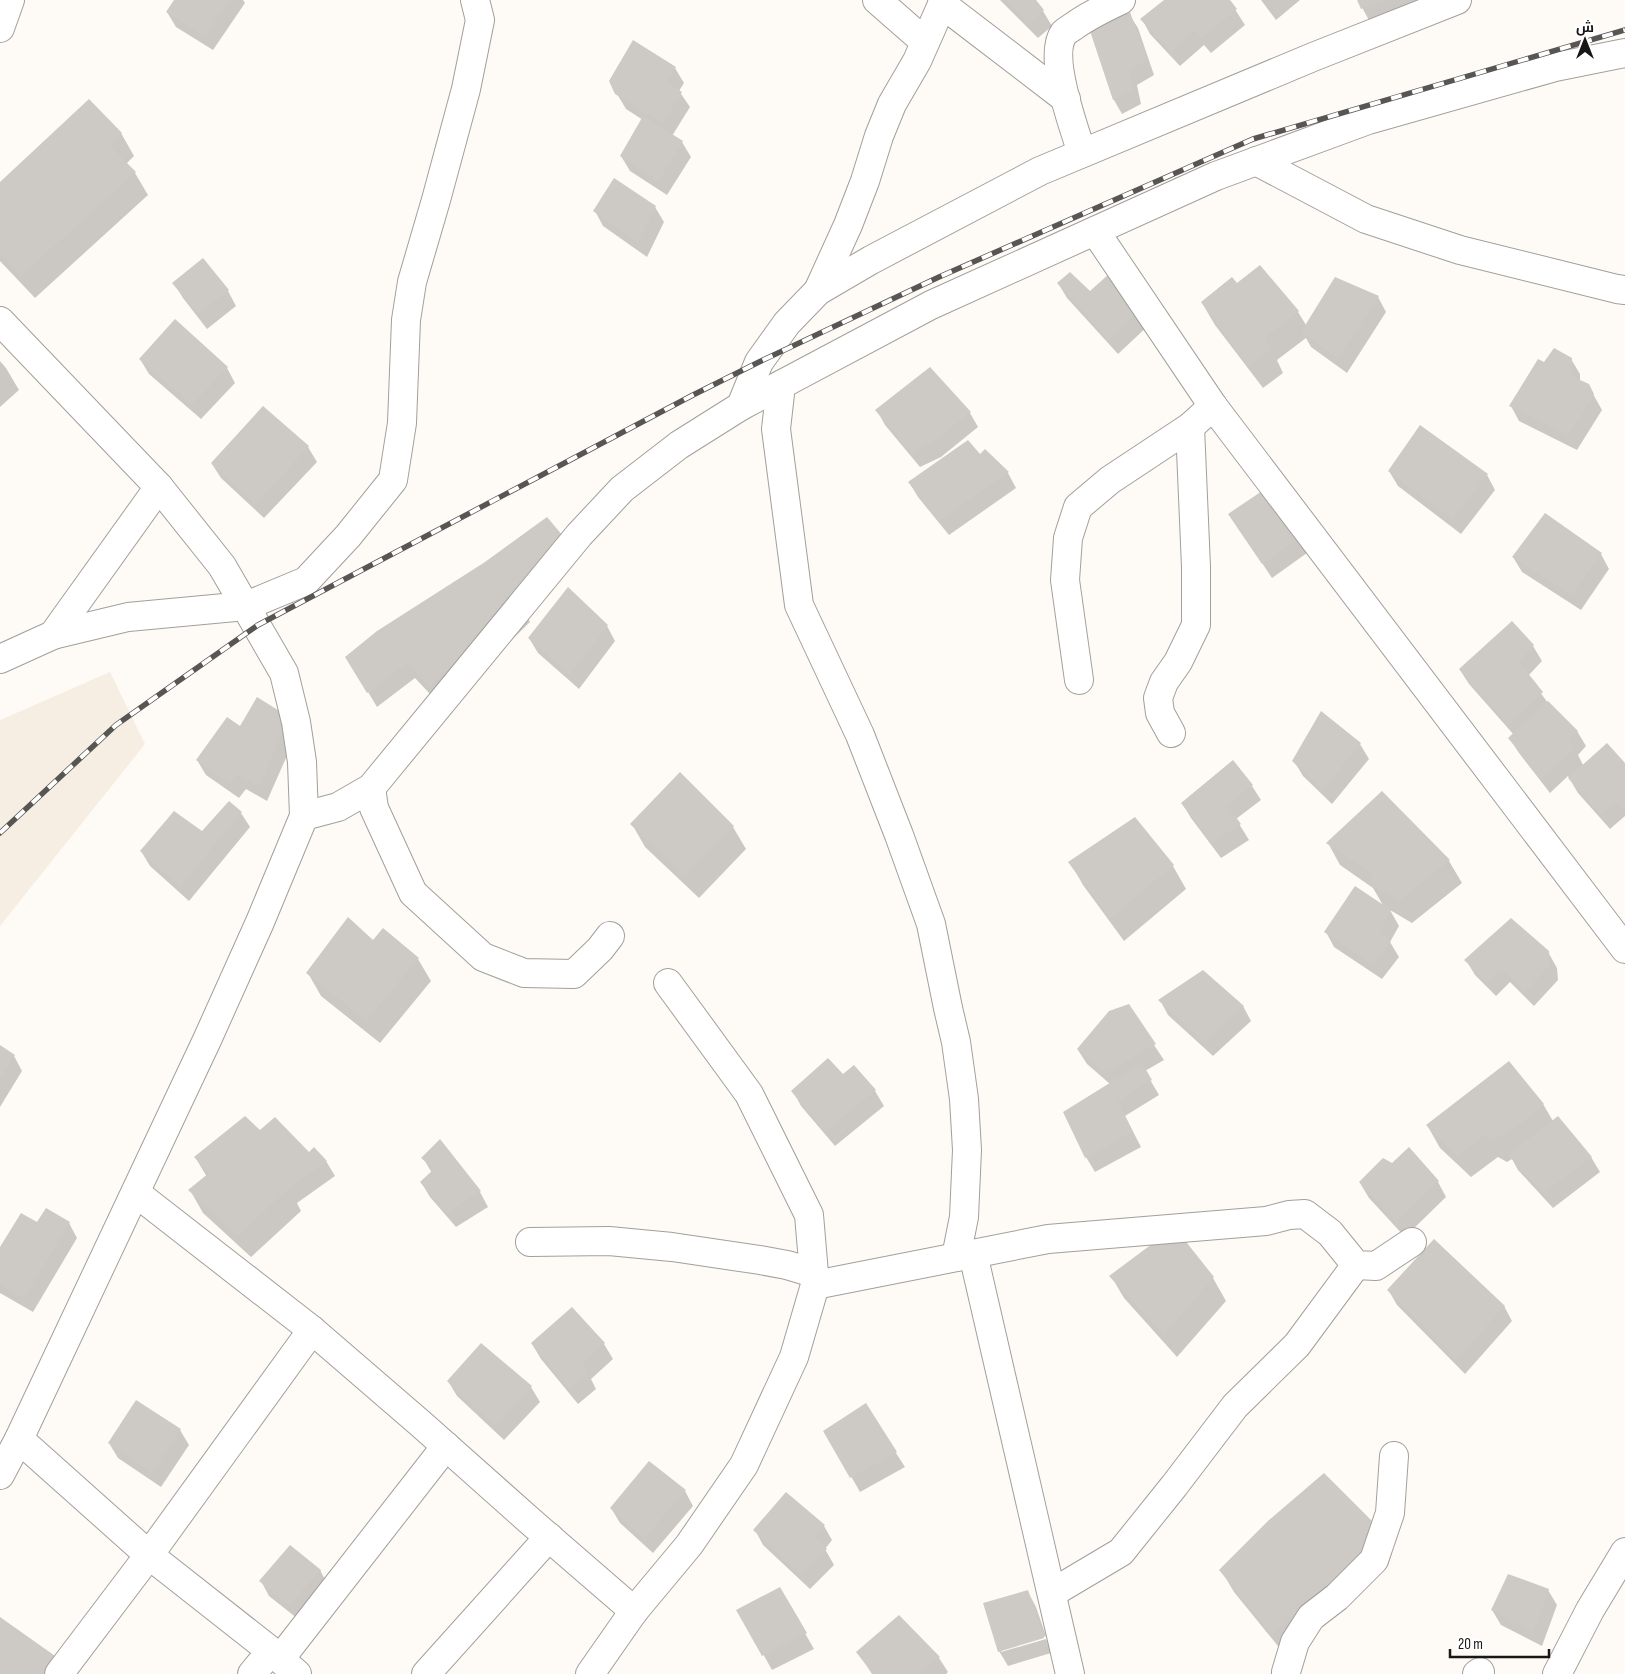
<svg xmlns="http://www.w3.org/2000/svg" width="1625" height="1674" font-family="'Sofia Sans Condensed',Cairo,sans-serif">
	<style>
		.built { fill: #f7eee3 }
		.shadow { fill: #0003 }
		.building { fill: #cdcac5 }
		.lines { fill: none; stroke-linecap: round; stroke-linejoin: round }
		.minor-casing { stroke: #a39f9b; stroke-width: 30 }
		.tertiary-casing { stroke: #a39f9b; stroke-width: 30 }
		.secondary-casing { stroke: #a39f9b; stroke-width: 30 }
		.minor { stroke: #fff; stroke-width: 28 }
		.tertiary { stroke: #fff; stroke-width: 28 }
		.secondary { stroke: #fff; stroke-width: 28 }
		.rail-casing { stroke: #585654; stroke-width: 5.5 }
		.rail { stroke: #fff; stroke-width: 4; stroke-dasharray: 11; stroke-linecap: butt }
	</style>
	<rect width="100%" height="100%" fill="#fefaf6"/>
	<path class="built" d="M110,672L145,744L0,926V720Z"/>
	<g class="shadow">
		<path d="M175,0H243L245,3L213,50L176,27L167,12Z"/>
		<path d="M1000,0H1034L1043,11L1052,26L1038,38Z"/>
		<path d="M1166,0H1229L1245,25L1211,53L1204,45L1180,66L1150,34L1142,19Z"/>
		<path d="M1261,0H1300L1276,20Z"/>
		<path d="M1358,0H1429L1371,24Z"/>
		<path d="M1129,14L1138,28L1154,75L1137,85L1141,104L1122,114L1114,100L1090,26Z"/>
		<path d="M675,68L684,83L679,91L690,107L672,136L682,142L691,157L667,195L630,171L621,156L643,120L626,109L617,94Z"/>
		<path d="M121,133L134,156L126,164L135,173L148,195L35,298L0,261V184Z"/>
		<path d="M655,207L664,222L647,257L603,226L595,211Z"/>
		<path d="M1260,267L1298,312L1306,325L1378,297L1386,312L1347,373L1311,347L1306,338L1277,360L1283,373L1263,388L1215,325L1202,303L1237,284Z"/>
		<path d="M174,283L228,291L236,306L207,329L183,298Z"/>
		<path d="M1058,283L1141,309L1150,324L1118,354L1067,298Z"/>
		<path d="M140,359L227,368L235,383L201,419L149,374Z"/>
		<path d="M1571,359L1580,374V381L1588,385L1602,410L1577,450L1519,421L1511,406L1545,363Z"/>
		<path d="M0,361L6,368L19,390L0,407Z"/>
		<path d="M263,408L308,447L317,462L264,518L221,478L212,464Z"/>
		<path d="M877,410L970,413L978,427L941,457L920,467L885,425Z"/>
		<path d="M980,456L1008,473L1016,488L949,535L918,497L909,482Z"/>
		<path d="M1389,471L1487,475L1495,490L1461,534L1398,486Z"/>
		<path d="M1265,491L1307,553L1272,578L1230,515Z"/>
		<path d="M1601,554L1609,569L1581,610L1522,572L1513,557Z"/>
		<path d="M526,614L530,622L443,708L415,678L377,707L347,657Z"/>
		<path d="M1512,623L1533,646L1542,661L1528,676L1548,703L1577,731L1586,746L1578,755L1583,765H1625V816L1610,829L1578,793L1568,776L1550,793L1519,753L1510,739L1514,735L1469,684L1460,670Z"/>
		<path d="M607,626L615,641L579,689L538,653L529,638Z"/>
		<path d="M257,698L297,733L267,801L246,789L239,798L206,775L197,760L240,728Z"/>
		<path d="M1322,713L1360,744L1369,759L1332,804L1303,776L1294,761Z"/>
		<path d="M1233,762L1252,786L1261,800L1236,819L1249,840L1221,858L1191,818L1182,803Z"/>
		<path d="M1382,793L1449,861L1462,883L1412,923L1390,910L1399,926L1390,942L1399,957L1382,979L1334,947L1326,932L1384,907L1373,888L1340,865L1328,843Z"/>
		<path d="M241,813L250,827L189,901L150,866L141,851L202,833Z"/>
		<path d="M1135,818L1173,866L1186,889L1124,941L1083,885L1070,862Z"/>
		<path d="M632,824L733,827L746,849L699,898L645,847Z"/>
		<path d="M373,942L418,959L431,981L380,1043L321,996L308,973Z"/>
		<path d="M1548,952L1557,968L1558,980L1534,1006L1510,982L1496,996L1475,975L1466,960Z"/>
		<path d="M1160,1000L1243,1006L1251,1021L1213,1056L1168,1015Z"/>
		<path d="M1128,1006L1164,1060L1145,1071L1159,1095L1125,1116L1141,1147L1095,1172L1086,1157L1110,1084L1087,1064L1078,1050Z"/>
		<path d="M0,1047L14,1056L22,1071L0,1107Z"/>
		<path d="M854,1067L875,1091L884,1106L835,1146L801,1106L793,1091L843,1076Z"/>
		<path d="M1543,1104L1553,1121L1558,1117L1591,1157L1600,1172L1553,1208L1518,1170L1512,1159L1507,1162L1498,1157L1471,1177L1440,1148L1427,1125Z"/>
		<path d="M260,1132L326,1161L335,1176L297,1203L301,1211L251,1257L203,1213L190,1190L207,1177L195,1157Z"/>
		<path d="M423,1158L480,1192L488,1207L456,1227L430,1197L421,1182L432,1173Z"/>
		<path d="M1438,1182L1446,1197L1405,1237L1369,1198L1360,1183Z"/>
		<path d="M69,1223L77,1238L33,1312L0,1293V1249L37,1224Z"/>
		<path d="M1111,1276L1213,1278L1226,1301L1177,1357L1124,1298Z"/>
		<path d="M1389,1291L1504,1306L1512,1321L1465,1374L1397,1305Z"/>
		<path d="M532,1344H604L613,1359L591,1379L596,1389L578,1404L541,1359Z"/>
		<path d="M448,1381L531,1387L540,1402L504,1440L457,1396Z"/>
		<path d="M865,1405L905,1467L860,1492L825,1431Z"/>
		<path d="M180,1430L189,1445L161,1487L118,1458L109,1443Z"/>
		<path d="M685,1491L693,1506L653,1553L620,1523L611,1508Z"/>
		<path d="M824,1526L832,1540L825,1549L834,1565L810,1589L763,1545L755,1530Z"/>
		<path d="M1379,1530L1392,1553L1388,1566L1339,1612L1286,1656L1234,1592L1221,1570Z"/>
		<path d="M320,1570L328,1585L298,1619L269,1596L261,1581Z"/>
		<path d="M780,1589L814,1649L772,1670L738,1610Z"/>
		<path d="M1548,1590L1557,1605L1542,1646L1501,1625L1492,1610Z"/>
		<path d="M1028,1592L1036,1607L1046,1636L1001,1650V1652L1046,1639L1051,1653L1008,1666L999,1651Z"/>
		<path d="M858,1652L939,1658L948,1672L946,1674H872Z"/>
	</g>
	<g class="building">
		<path d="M174,0H229L205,36L166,12Z"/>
		<path d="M1005,0H1036L1044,10L1029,24Z"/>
		<path d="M1164,0H1230L1237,9L1202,38L1194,31L1171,52L1140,19Z"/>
		<path d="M1357,0H1384L1361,9Z"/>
		<path d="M1130,12L1147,60L1129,70L1133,89L1113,100L1088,25Z"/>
		<path d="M633,40L676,67L667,82L682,92L663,123L615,94L609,81Z"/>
		<path d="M89,99L122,133L110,146L136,172L21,276L0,254V182Z"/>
		<path d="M643,116L683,141L659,181L620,156Z"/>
		<path d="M614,178L656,206L638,243L593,211Z"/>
		<path d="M203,258L229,290L198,314L172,283Z"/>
		<path d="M1260,265L1299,311L1265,337L1271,349L1249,366L1201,302L1232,277L1237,283Z"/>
		<path d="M1070,272L1090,291L1109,274L1142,308L1109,340L1057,283Z"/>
		<path d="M1335,277L1379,296L1338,359L1301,332Z"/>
		<path d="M175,319L228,367L192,405L139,359Z"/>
		<path d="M1554,348L1572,358L1571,376L1589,384L1594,394L1568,435L1509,406L1538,359L1544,362Z"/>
		<path d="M930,367L971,412L932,443L911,453L875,410Z"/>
		<path d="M263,406L309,446L255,504L211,463Z"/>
		<path d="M1420,425L1488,474L1452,520L1388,471Z"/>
		<path d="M968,440L980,454L985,449L1009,472L939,521L908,482Z"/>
		<path d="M1265,489L1300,537L1262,564L1228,514Z"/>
		<path d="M1545,513L1602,553L1572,595L1512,557Z"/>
		<path d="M547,517L563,536L518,599L430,687L407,663L367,693L345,657L377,631L485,562Z"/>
		<path d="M568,587L608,625L570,675L528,638Z"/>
		<path d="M1512,621L1534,645L1519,662L1543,692L1508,725L1459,669Z"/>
		<path d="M257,697L289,717L259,787L237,774L230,784L196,760L227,717L240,726Z"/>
		<path d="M1548,701L1578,731L1568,741L1575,748L1541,779L1508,738Z"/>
		<path d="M1321,711L1361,743L1323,790L1292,761Z"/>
		<path d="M1607,743L1625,763V812L1616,802L1601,815L1568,778Z"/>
		<path d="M1233,760L1253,785L1227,805L1241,824L1212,843L1181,803Z"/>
		<path d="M680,772L734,826L685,876L630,824Z"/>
		<path d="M1382,791L1450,860L1399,901L1370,885L1372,874L1326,843Z"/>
		<path d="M229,801L242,812L180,887L140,851L174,811L202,831Z"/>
		<path d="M1135,817L1174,865L1110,919L1068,862Z"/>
		<path d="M1355,886L1391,910L1379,932L1391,941L1373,965L1324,932Z"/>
		<path d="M348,917L373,940L383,928L419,958L366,1021L306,973Z"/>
		<path d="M1511,918L1549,951L1550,965L1525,992L1501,968L1487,982L1464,960Z"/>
		<path d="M1203,970L1244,1006L1204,1042L1158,1000Z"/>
		<path d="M1129,1004L1156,1044L1105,1073L1077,1049L1109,1011Z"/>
		<path d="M0,1045L15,1055L0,1079Z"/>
		<path d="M828,1058L843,1074L854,1065L876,1090L825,1132L791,1091Z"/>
		<path d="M1509,1061L1544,1104L1521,1123L1494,1140L1485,1135L1457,1156L1426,1125Z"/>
		<path d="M1142,1063L1152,1080L1118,1101L1133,1132L1085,1158L1063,1112Z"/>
		<path d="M245,1116L260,1130L275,1117L309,1152L314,1147L327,1161L289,1188L238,1236L188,1190L209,1173L194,1157Z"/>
		<path d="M1558,1116L1592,1157L1543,1193L1508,1155Z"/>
		<path d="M440,1139L481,1191L447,1213L420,1182L434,1169L421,1158Z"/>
		<path d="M1409,1147L1439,1181L1396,1222L1359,1182L1383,1158L1392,1163Z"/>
		<path d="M46,1208L70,1222L24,1298L0,1284V1247L21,1213L37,1222Z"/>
		<path d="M1179,1233L1214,1277L1164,1335L1109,1276L1164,1235Z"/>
		<path d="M1434,1239L1505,1306L1456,1360L1387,1290Z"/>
		<path d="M572,1307L605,1343L583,1363L588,1373L569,1389L531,1343Z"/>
		<path d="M481,1343L532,1386L495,1426L447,1381Z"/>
		<path d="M136,1400L181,1429L152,1473L108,1443Z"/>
		<path d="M866,1403L897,1452L850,1478L823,1431Z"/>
		<path d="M649,1461L686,1490L644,1539L610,1508Z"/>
		<path d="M1324,1473L1380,1529L1376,1543L1326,1589L1272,1634L1219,1570L1269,1520Z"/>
		<path d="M786,1492L825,1525L814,1537L827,1549L801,1575L753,1530Z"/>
		<path d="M290,1545L321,1570L289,1605L259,1581Z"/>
		<path d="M1508,1574L1549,1589L1533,1632L1491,1610Z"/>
		<path d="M780,1587L807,1633L762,1656L736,1610Z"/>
		<path d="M1028,1590L1044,1638L998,1652L983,1603Z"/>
		<path d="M899,1615L940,1657L919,1674H873L856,1652Z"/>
		<path d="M0,1617L58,1658L45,1674H0Z"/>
	</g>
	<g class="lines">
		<defs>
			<g id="minor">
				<path d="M877,0L925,42"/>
				<path d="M942,4L1066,99"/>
				<path d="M0,28L10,0"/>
				<path d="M1082,153C1074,128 1047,56 1064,33C1066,31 1071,28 1074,26C1089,15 1104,8 1121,0"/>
				<path d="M1256,161L1366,219L1460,250L1617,289L1625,290"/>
				<path d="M1095,231L1213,406L1625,949"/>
				<path d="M818,291L848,225L865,181L879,136L892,104L917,61L944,0"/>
				<path d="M53,635L128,617L246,606L306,581L348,536L393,480L402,423L406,320L412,282L436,200L466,89L480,20L475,0"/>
				<path d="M0,659L53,635L159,487"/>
				<path d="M1079,680L1065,580L1068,538L1078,507L1110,480L1190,427L1213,406"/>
				<path d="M1171,733L1160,713L1158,698L1164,682L1178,662L1196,625V567L1190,427"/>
				<path d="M136,1193L312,1330L421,1424L530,1521L634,1611"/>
				<path d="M530,1242L609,1241L672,1247L760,1260L787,1265L814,1273"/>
				<path d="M973,1254L1070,1674"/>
				<path d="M815,1285L1048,1239L1266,1221L1289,1215L1305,1214L1330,1233L1356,1265L1376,1266L1412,1242"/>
				<path d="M19,1439L149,1555L271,1651L297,1674"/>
				<path d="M1052,1593L1121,1552L1174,1486L1235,1406L1297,1345L1356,1265"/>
				<path d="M280,1659L446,1446"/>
				<path d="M1286,1672L1295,1642L1311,1617L1337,1597L1374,1560L1390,1513L1394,1456"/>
				<path d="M59,1674L149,1555L312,1330"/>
				<path d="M252,1674L271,1651"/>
				<path d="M426,1674L549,1537"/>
				<path d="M590,1674L634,1611L689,1545L744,1465L794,1357L815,1285L809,1215L749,1094L668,983"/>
				<path d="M1477,1674L1480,1672"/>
				<path d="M1557,1674L1590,1610L1625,1552"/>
			</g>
			<g id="tertiary">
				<path d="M781,385L776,429L799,605L860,735L899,835L931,924L948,1008L956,1042L964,1099L967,1150L964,1217L956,1257"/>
				<path d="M741,406L759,362L787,323L818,291L871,260L1040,171L1313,57L1457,0"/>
				<path d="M371,788L374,808L413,893L483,957L524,973L574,974L600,949L610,936"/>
				<path d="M304,816L338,807L371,788L579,535L622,489L679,445L741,406L931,305L1216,176L1368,120L1555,67L1625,53"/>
			</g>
			<path id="secondary" d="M0,321L159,487L222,566L284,673L296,722L302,762L304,816L260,922L207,1040L19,1439L0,1475"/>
		</defs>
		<use href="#minor" class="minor-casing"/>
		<use href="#tertiary" class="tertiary-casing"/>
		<use href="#secondary" class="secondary-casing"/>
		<use href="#minor" class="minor"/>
		<use href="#tertiary" class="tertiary"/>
		<use href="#secondary" class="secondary"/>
		<defs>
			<path id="rail" d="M0,833L116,725L258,625L693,395L759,362L939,277L1253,139L1625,30"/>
		</defs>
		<use href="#rail" class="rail-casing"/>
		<use href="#rail" class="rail"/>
	</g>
	<g transform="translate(1585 40)" stroke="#ffffff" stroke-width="4" paint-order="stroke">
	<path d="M0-4L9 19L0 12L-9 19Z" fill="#181716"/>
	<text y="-8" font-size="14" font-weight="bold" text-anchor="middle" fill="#181716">ش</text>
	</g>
	<path d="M1450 1649v8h99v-8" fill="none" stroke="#181716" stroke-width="2.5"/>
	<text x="1458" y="1649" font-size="15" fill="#181716" stroke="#ffffff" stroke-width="4" paint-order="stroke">20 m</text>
</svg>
